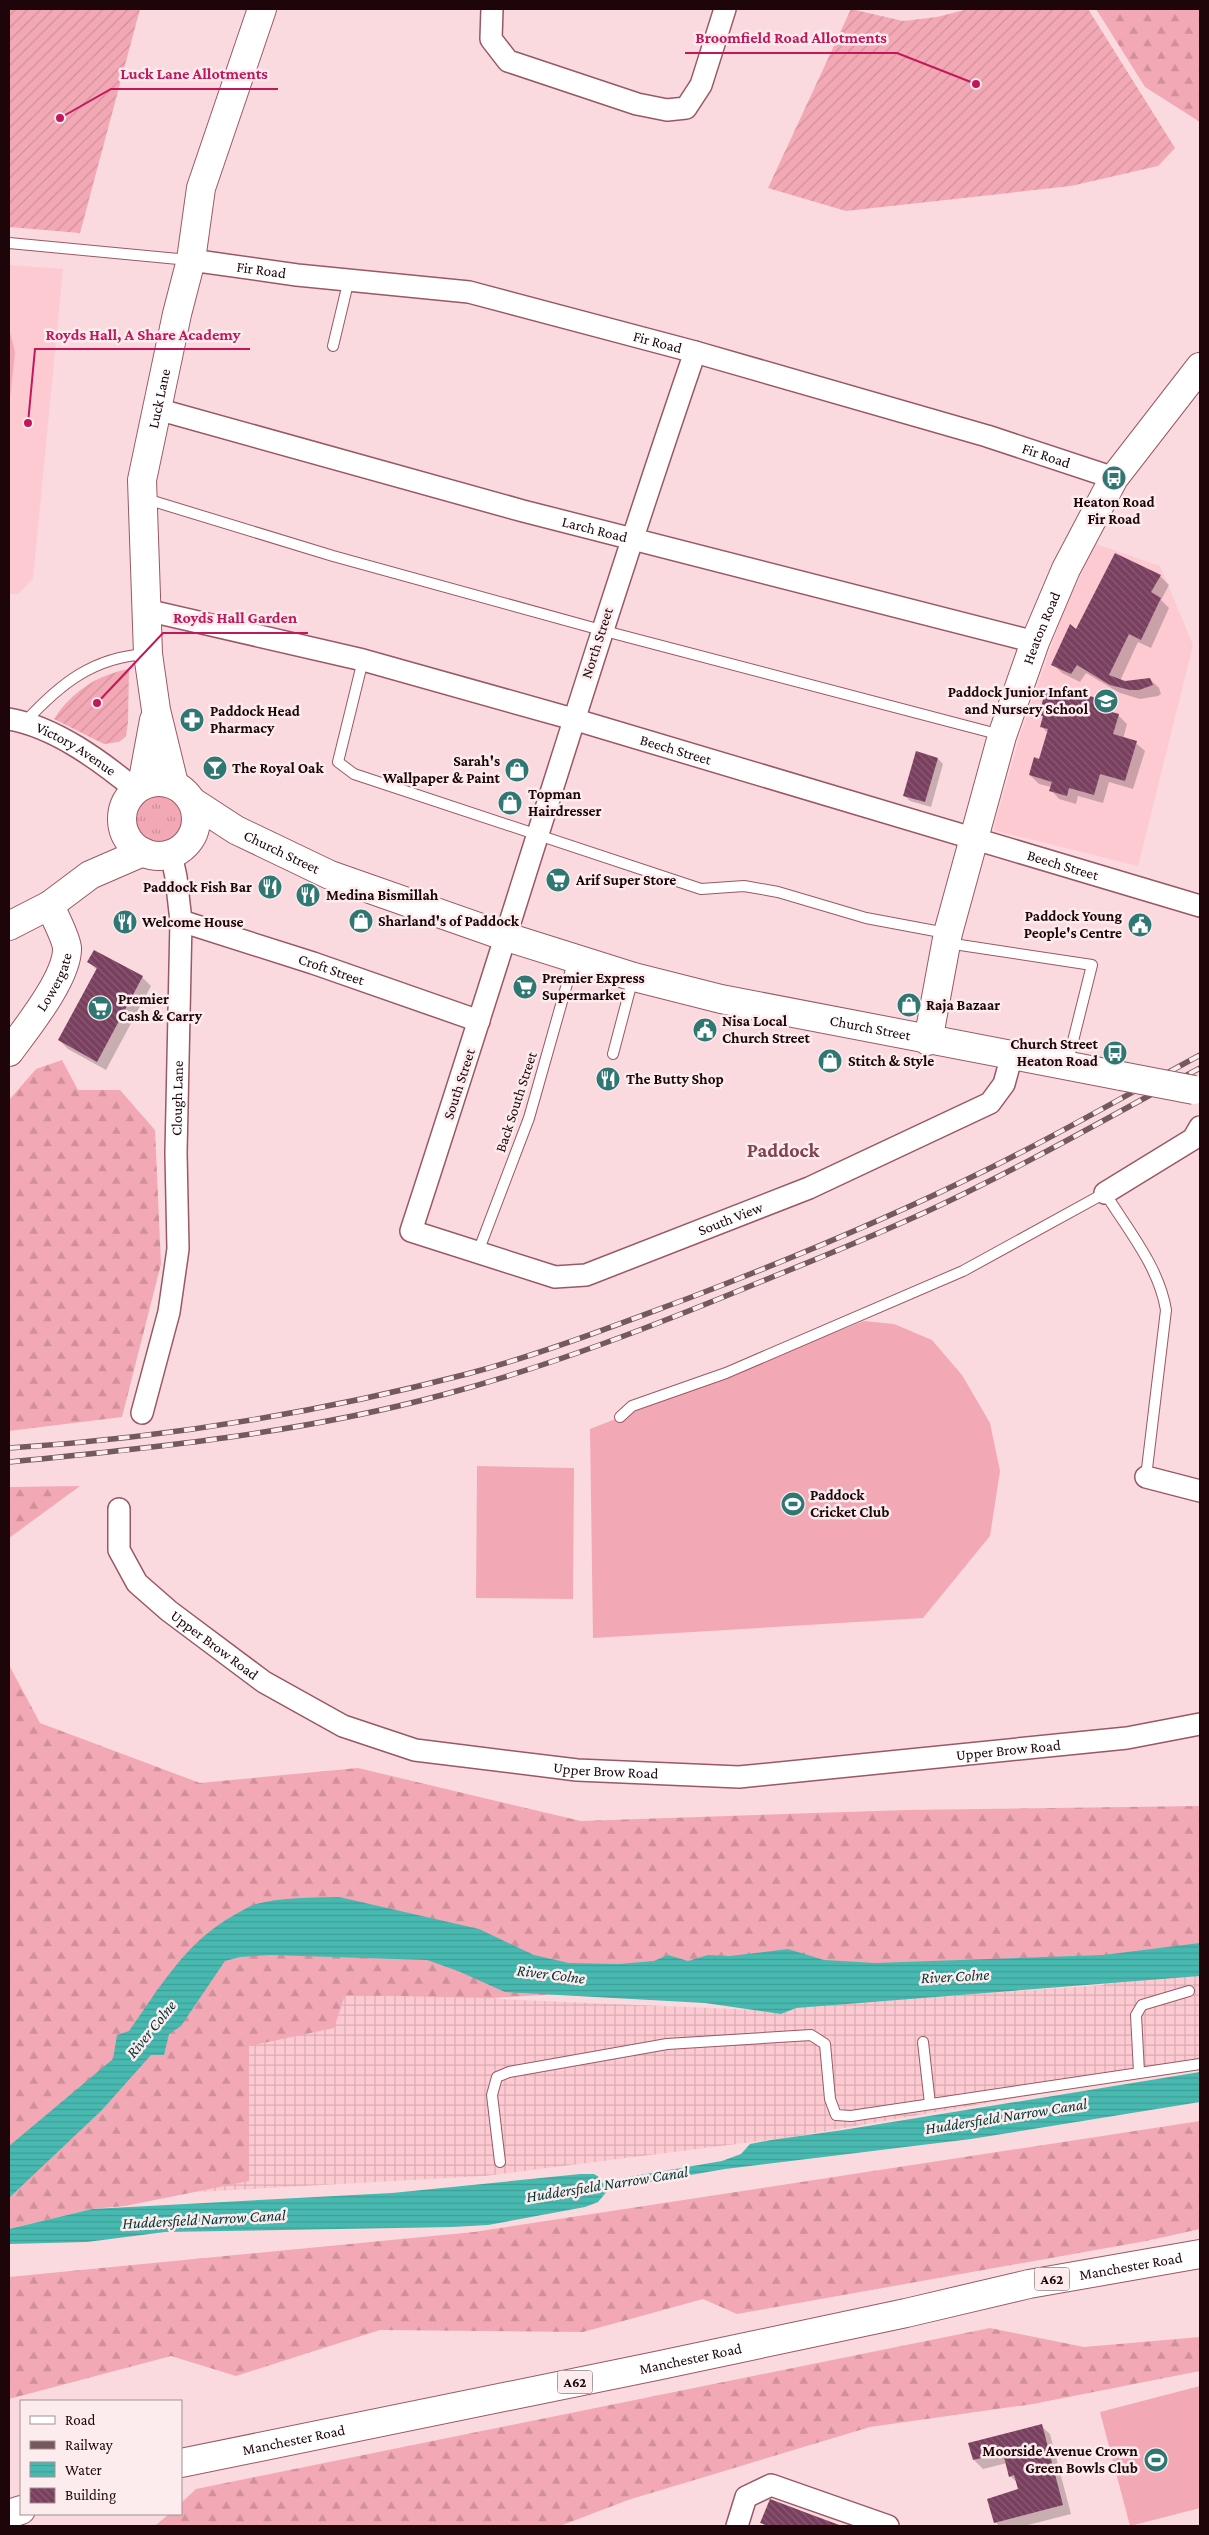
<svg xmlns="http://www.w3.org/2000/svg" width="1209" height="2535" font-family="'Crimson Pro',serif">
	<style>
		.built { fill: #fdcad2 }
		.industrial { fill: url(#industrial-grid) }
		.grass { fill: url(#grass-tufts) }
		.forest { fill: url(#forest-firs) }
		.garden { fill: url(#garden-furrows) }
		.pitch { fill: #f3a9b5 }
		.water { fill: url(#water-rules) }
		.shadow { fill: #0003 }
		.building { fill: url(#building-back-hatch) }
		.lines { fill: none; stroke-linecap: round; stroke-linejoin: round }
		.lane-casing { stroke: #9a5864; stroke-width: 12 }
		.street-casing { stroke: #9a5864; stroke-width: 24 }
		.secondary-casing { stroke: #9a5864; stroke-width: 30 }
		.primary-casing { stroke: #9a5864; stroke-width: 30 }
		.lane { stroke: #fff; stroke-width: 10 }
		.street { stroke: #fff; stroke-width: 21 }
		.secondary { stroke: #fff; stroke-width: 28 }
		.primary { stroke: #fff; stroke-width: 28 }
		.rail-casing { stroke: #74595e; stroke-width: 5.5 }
		.rail { stroke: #fcecee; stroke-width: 4; stroke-dasharray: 11; stroke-linecap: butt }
		.secondary-bridge-casing { stroke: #9a5864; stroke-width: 30; stroke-linecap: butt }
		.secondary-bridge { stroke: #fff; stroke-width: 28 }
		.labels { text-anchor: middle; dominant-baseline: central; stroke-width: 5; stroke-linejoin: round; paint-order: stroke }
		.shield { fill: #fcecee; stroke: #604a4e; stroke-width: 1 }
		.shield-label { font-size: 14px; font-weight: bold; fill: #1d050a }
		.street-label { font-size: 15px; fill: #1d050a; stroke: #fcecee }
		.poi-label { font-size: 15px; font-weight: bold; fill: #1d050a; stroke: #fcecee; text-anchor: start }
		.water-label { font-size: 16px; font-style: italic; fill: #003431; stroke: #fcecee }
		.district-label { font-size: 20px; font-weight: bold; fill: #81414e; stroke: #fcecee }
		.leader { fill: none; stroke: #c2185b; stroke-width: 2 }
		.callout-dot { fill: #c2185b; stroke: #fcecee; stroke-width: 2 }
		.callout-label { font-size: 16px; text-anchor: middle; font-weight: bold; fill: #c2185b; stroke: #fcecee; stroke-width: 5; stroke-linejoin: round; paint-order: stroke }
	</style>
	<defs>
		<pattern id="industrial-grid" width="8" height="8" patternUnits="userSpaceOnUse" patternTransform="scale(1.25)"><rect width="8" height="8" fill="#fdcad2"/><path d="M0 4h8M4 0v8" fill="none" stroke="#d8acb3"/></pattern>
		<pattern id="grass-tufts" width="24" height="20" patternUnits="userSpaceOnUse" patternTransform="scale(1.25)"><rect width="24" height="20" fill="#f3a9b5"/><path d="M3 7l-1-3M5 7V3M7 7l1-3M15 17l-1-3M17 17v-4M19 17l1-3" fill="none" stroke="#d0909a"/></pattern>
		<pattern id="forest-firs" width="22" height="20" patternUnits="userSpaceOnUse" patternTransform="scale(1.25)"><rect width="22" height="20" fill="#f3a9b5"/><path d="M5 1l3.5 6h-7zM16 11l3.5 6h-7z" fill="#d0909a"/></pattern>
		<pattern id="garden-furrows" width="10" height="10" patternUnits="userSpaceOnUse" patternTransform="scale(1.25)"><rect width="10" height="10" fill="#f3a9b5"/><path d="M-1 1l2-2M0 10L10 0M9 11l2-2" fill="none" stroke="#d0909a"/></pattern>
		<pattern id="water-rules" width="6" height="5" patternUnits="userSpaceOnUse" patternTransform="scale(1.25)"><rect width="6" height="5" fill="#48b9b0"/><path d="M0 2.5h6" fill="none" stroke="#3f9e96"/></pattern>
		<pattern id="building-back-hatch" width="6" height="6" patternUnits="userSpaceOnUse" patternTransform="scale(1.25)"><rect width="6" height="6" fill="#793f5e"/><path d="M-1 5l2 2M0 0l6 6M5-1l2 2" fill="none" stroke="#8a5c74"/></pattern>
	</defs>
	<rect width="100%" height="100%" fill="#fadade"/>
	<g class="built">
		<path d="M9,265L63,269L33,578L18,594H9Z"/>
		<path d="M1096,544L1160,566L1193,645L1138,866L993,830L1021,732L1066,605Z"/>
	</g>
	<path class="industrial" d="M361,1947L497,1999L779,2011L788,2007L1104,1985L1108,1975L1200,1974V2066L792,2137L485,2176L124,2196L45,2156Z"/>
	<circle class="grass" cx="161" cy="817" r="25"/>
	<g class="forest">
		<path d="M1096,9H1200V122L1145,87Z"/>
		<path d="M62,1060L78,1090H120L155,1130L161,1264L122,1417L9,1431V1100L36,1069Z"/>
		<path d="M80,1486L9,1538V1487Z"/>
		<path d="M9,1665L40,1723L200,1783L358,1768L581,1821L906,1810L1200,1806V1958L492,1998L345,1995L334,2028L249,2046V2181L125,2206L92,2209L9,2229Z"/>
		<path d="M1200,2121V2229L1146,2241L737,2314L703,2299L583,2332L380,2330L236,2376L171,2356L9,2399V2277L474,2232Z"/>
		<path d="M990,2328L1084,2347L1200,2337V2371L1033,2404L870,2427L628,2500L560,2526H155L169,2514H181V2503L196,2489Z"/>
	</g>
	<g class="garden">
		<path d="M9,9H140L80,233L9,227Z"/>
		<path d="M851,9L903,21L937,17L968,9H1088L1175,148L1158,166L1071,186L846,211L768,188Z"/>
		<path d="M129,669L128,722L126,736L119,742L104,744L54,719C71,692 97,675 129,669Z"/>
	</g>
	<g class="pitch">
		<path d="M9,328L15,352L9,408Z"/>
		<path d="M864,1321L894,1324L932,1340L962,1375L990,1423L1000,1471L990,1536L923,1618L593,1638L590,1429Z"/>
		<path d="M477,1466L574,1468L573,1599L476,1598Z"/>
		<path d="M1200,2386V2508L1130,2526L1100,2412Z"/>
	</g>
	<g class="water">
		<path d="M339,1897L479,1929L534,1955L569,1963L619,1964L654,1961L668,1955L688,1961L708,1955L730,1956L788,1949L824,1960L875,1963L1103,1955L1200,1943V1976L796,2008L781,2014L705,2003L505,1992L458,1971L427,1960L271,1955L240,1957L225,1961L181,2026L169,2034L164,2055H151L102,2110L9,2198V2146L113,2059L117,2035L129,2031C161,1986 186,1941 236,1914C242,1911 249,1906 256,1904C283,1897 312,1898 339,1897Z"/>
		<path d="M1200,2072V2102L971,2139L725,2169L609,2189L598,2202L585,2207L488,2225L452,2227L165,2232L87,2242L9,2244V2229L92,2209L392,2193L581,2174H594L605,2181L722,2161L741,2154L750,2144L771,2140L843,2130Z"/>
	</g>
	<g class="shadow">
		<path d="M1116,555L1160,576L1169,585L1161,600L1169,608L1151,648L1138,642L1120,681L1125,683L1150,679L1159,688L1161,694L1158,696L1140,699L1120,693L1086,673L1080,682L1062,673L1053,664L1077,631Z"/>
		<path d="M1096,699L1105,708L1104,711L1118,715L1127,724L1123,739L1136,743L1145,751L1133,789L1109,782L1103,803L1078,796L1076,804L1059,799L1051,790V787L1039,784L1030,775L1040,761L1048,733L1041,726L1044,718L1040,714L1070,701Z"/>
		<path d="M938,759L943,764L931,807L910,801L905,796Z"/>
		<path d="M89,962L142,977L151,986L106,1070L68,1049L59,1040L97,970Z"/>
		<path d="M1041,2426L1050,2434L1071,2514L1024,2526H999L996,2522L1020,2490L1018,2483L1010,2476L1007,2463L983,2469L974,2460L970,2444Z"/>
		<path d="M770,2500L839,2526H765L762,2523Z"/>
	</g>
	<g class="building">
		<path d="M1115,553L1161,575L1151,592L1161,598L1141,640L1129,634L1109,675L1125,681L1150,678L1153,685L1139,690H1130L1110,685L1077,665L1071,674L1051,665L1070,624L1076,629Z"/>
		<path d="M1072,691L1097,698L1094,707L1119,714L1113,734L1137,741L1125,781L1100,774L1094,795L1069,788L1067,796L1049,791L1052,782L1029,775L1034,757L1039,759L1048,729L1040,727L1043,716L1039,715L1045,692L1069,700Z"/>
		<path d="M916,751L938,758L925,802L903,796Z"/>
		<path d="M94,950L143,976L97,1062L58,1040L97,968L87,962Z"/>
		<path d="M1042,2424L1063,2505L994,2523L987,2499L1018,2489L1014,2475L1009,2477L1003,2453L973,2460L968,2443Z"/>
		<path d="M770,2499L807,2513L842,2526H769L760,2523Z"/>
	</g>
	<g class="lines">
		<defs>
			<g id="lane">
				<path d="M9,243L189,260"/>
				<path d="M333,346L349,279"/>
				<path d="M143,498L333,556L601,630L1001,735"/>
				<path d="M363,660L338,762L354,774L701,889L744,886L778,892L866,918L946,933"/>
				<path d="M25,722C60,684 93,657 147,654"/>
				<path d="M947,943L1092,965L1067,1065"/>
				<path d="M613,1054L633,978"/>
				<path d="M478,1252L529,1118L574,959"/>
				<path d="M620,1417L632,1406L726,1373L963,1271L1105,1193C1128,1230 1159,1267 1166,1310L1146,1477"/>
				<path d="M923,2042L930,2104"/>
				<path d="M1139,2072L1136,2015L1142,2005L1189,1991"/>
				<path d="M500,2162L492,2095L497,2077L509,2072L667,2044L811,2035L825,2044L830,2099L836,2115L851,2116L1200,2064"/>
			</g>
			<g id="street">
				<path d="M492,9L491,39L508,61L637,104L667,110L686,108L701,85L725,9"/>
				<path id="s1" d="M191,260L297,275L469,292L695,352L987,436L1114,478"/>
				<path id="s2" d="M695,352C595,644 507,938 411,1231L555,1277L586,1275L809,1188L990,1103L1004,1084L1012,1055"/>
				<path id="s3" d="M157,409L523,511L1035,642"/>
				<path id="s4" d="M146,610L363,660L573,719L1200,906"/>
				<path id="s5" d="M9,719C55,727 101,761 136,790"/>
				<path id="s6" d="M181,921L313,963L479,1021"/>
				<path d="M1105,1193L1193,1139L1200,1127"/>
				<path id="s7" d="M142,1413L169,1312L178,1249L176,1153L181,921L176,877L171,854"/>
				<path d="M1146,1477L1200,1491"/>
				<path id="s8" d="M119,1509V1550L137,1583L169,1611L264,1682L343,1726L415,1750L577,1770L739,1777L1127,1738L1200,1724"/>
				<path d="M737,2526L746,2497L771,2485L888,2526"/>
			</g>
			<g id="secondary">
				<circle cx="159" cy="819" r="37"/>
				<path id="s9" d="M174,784L156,710L148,654L142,480L177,314L191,260L201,188L262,9"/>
				<path d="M142,785L154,720"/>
				<path id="s10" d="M193,802L236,830L330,875L507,937L634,977L721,999L1121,1076"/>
				<path d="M9,926L50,905L90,875L143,852"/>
				<path id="s11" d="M928,1041L948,933L1002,736L1035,642L1066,569L1114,478L1200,367"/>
				<path id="s12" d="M9,1052C26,1029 68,977 67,948C66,937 54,916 50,905"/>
			</g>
			<g id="primary">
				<path id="s13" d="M181,2463L656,2366L906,2313L1029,2284L1200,2254"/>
				<path d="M9,2514L21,2510"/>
			</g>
		</defs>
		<use href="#lane" class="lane-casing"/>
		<use href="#street" class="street-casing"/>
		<use href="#secondary" class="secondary-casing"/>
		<use href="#primary" class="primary-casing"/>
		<use href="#lane" class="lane"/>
		<use href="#street" class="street"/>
		<use href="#secondary" class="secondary"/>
		<use href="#primary" class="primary"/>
		<defs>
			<g id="rail">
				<path d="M9,1448C163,1438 317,1413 467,1374C542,1354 616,1325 689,1298C788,1260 887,1219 982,1172C1056,1136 1128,1094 1200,1055"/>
				<path d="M9,1462C154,1448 301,1433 442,1395C551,1366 656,1325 760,1282C817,1259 874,1236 930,1210C1022,1167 1111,1116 1200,1068"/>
			</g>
		</defs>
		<use href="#rail" class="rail-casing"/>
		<use href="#rail" class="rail"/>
		<defs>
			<path id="secondary-bridge" d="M1121,1076L1194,1090"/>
		</defs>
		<use href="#secondary-bridge" class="secondary-bridge-casing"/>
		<use href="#secondary-bridge" class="secondary-bridge"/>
	</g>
	<defs>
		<symbol id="bus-disc" viewBox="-11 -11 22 22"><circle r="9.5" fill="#2f7772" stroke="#fcecee"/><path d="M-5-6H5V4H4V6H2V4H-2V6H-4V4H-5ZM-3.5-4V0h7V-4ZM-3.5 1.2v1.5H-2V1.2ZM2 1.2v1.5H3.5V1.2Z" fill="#fff"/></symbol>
		<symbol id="school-disc" viewBox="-11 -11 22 22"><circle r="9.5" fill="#2f7772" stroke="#fcecee"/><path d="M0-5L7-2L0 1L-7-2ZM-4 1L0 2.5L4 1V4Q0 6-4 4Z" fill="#fff"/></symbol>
		<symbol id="pharmacy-disc" viewBox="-11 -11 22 22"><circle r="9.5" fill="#2f7772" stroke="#fcecee"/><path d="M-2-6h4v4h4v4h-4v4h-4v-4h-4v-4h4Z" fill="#fff"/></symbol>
		<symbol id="bar-disc" viewBox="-11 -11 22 22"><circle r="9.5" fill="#2f7772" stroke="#fcecee"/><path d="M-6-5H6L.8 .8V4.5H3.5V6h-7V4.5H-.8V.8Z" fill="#fff"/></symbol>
		<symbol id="shop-disc" viewBox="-11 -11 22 22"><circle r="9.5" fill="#2f7772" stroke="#fcecee"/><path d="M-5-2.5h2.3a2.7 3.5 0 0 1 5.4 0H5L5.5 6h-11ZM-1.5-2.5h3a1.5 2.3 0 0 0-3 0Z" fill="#fff"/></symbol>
		<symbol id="supermarket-disc" viewBox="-11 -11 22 22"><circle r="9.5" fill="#2f7772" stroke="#fcecee"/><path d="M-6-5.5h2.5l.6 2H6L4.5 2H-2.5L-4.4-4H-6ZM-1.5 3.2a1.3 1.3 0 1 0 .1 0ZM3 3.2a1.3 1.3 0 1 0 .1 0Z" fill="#fff"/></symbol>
		<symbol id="restaurant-disc" viewBox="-11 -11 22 22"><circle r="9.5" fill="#2f7772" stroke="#fcecee"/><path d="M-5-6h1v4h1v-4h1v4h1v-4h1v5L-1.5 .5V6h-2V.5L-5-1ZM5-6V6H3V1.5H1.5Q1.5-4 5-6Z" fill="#fff"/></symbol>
		<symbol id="civic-disc" viewBox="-11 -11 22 22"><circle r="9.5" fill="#2f7772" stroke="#fcecee"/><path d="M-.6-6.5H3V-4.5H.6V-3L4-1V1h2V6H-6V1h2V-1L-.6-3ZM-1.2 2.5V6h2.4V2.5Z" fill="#fff"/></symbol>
		<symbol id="stadium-disc" viewBox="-11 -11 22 22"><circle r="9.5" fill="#2f7772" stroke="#fcecee"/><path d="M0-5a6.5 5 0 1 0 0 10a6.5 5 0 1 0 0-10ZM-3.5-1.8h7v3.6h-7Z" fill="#fff"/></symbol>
	</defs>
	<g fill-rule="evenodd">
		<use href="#bus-disc" x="1100" y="464" width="28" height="28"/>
		<use href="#school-disc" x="1092" y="687" width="28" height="28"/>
		<use href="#pharmacy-disc" x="178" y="706" width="28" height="28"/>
		<use href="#bar-disc" x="201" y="754" width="28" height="28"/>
		<use href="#shop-disc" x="503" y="756" width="28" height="28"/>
		<use href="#shop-disc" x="496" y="789" width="28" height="28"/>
		<use href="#supermarket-disc" x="544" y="866" width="28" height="28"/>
		<use href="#restaurant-disc" x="256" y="873" width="28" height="28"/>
		<use href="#restaurant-disc" x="294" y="881" width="28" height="28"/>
		<use href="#shop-disc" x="347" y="907" width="28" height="28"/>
		<use href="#restaurant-disc" x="111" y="908" width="28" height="28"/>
		<use href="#civic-disc" x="1126" y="911" width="28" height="28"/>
		<use href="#supermarket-disc" x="511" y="973" width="28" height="28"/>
		<use href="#shop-disc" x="895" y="991" width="28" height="28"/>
		<use href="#supermarket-disc" x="86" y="994" width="28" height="28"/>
		<use href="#civic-disc" x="691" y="1016" width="28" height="28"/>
		<use href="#bus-disc" x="1101" y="1039" width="28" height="28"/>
		<use href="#shop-disc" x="816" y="1047" width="28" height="28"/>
		<use href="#restaurant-disc" x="594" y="1065" width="28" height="28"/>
		<use href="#stadium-disc" x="779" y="1490" width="28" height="28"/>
		<use href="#stadium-disc" x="1142" y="2446" width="28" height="28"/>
	</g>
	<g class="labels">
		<g class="shield">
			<rect x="1034.5" y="2267.5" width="35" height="23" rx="4"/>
			<rect x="557.5" y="2370.5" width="35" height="23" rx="4"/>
		</g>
		<g class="shield-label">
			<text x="1052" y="2279">A62</text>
			<text x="575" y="2382">A62</text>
		</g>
		<g class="street-label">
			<text stroke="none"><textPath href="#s1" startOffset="71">Fir Road</textPath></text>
			<text stroke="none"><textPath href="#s1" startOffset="475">Fir Road</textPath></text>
			<text stroke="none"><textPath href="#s9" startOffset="390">Luck Lane</textPath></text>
			<text stroke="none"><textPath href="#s1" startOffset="880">Fir Road</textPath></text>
			<text stroke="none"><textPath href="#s3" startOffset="454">Larch Road</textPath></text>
			<text stroke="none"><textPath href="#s11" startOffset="429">Heaton Road</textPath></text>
			<text transform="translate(597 643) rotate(-72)">North Street</text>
			<text stroke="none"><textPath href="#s5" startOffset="74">Victory Avenue</textPath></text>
			<text stroke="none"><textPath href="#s4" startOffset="548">Beech Street</textPath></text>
			<text stroke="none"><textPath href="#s10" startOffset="102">Church Street</textPath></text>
			<text stroke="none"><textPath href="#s4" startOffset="952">Beech Street</textPath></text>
			<text stroke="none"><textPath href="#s6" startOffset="158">Croft Street</textPath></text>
			<text stroke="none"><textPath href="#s12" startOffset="84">Lowergate</textPath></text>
			<text stroke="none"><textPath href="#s10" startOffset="718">Church Street</textPath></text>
			<text transform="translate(459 1084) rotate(-72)">South Street</text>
			<text stroke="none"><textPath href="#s7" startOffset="319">Clough Lane</textPath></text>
			<text transform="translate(516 1102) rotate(-72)">Back South Street</text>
			<text stroke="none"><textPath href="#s2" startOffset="1261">South View</textPath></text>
			<text stroke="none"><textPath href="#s8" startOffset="178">Upper Brow Road</textPath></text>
			<text stroke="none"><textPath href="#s8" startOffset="1002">Upper Brow Road</textPath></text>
			<text stroke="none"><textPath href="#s8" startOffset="598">Upper Brow Road</textPath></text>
			<text stroke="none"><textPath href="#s13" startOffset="970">Manchester Road</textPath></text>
			<text stroke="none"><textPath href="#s13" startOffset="520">Manchester Road</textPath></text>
			<text stroke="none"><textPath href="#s13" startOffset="115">Manchester Road</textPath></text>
		</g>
		<g class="poi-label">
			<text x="1114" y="502" text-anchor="middle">Heaton Road<tspan x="1114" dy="17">Fir Road</tspan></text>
			<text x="1088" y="692" text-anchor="end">Paddock Junior Infant<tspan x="1088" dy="17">and Nursery School</tspan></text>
			<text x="210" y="711">Paddock Head<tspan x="210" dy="17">Pharmacy</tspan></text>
			<text x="500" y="761" text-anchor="end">Sarah's<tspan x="500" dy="17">Wallpaper &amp; Paint</tspan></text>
			<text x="232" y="768">The Royal Oak</text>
			<text x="528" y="794">Topman<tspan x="528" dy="17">Hairdresser</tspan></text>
			<text x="576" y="880">Arif Super Store</text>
			<text x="252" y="887" text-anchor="end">Paddock Fish Bar</text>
			<text x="326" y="895">Medina Bismillah</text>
			<text x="1122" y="916" text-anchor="end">Paddock Young<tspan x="1122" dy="17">People's Centre</tspan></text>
			<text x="378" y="921">Sharland's of Paddock</text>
			<text x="142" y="922">Welcome House</text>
			<text x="542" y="978">Premier Express<tspan x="542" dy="17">Supermarket</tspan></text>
			<text x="118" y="999">Premier<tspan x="118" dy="17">Cash &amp; Carry</tspan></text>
			<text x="926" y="1005">Raja Bazaar</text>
			<text x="722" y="1021">Nisa Local<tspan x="722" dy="17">Church Street</tspan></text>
			<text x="1098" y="1044" text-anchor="end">Church Street<tspan x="1098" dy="17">Heaton Road</tspan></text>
			<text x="848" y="1061">Stitch &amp; Style</text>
			<text x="626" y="1079">The Butty Shop</text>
			<text x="810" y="1495">Paddock<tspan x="810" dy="17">Cricket Club</tspan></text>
			<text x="1138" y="2451" text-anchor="end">Moorside Avenue Crown<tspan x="1138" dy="17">Green Bowls Club</tspan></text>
		</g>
		<g class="water-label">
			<text transform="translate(551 1974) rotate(7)">River Colne</text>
			<text transform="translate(955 1976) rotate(-3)">River Colne</text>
			<text transform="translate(151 2029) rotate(-51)">River Colne</text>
			<text transform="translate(1006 2116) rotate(-9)">Huddersfield Narrow Canal</text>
			<text transform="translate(607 2184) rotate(-9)">Huddersfield Narrow Canal</text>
			<text transform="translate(204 2219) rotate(-3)">Huddersfield Narrow Canal</text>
		</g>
		<g class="district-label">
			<text x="783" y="1150">Paddock</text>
		</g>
	</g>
	<path class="leader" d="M976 84L897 53H685M60 118L111 89H278M28 423L35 349H250M97 703L163 633H308"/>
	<g class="callout-dot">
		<circle cx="976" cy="84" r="5"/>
		<circle cx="60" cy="118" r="5"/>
		<circle cx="28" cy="423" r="5"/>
		<circle cx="97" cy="703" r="5"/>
	</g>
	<g class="callout-label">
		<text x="791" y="43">Broomfield Road Allotments</text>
		<text x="194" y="79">Luck Lane Allotments</text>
		<text x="143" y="340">Royds Hall, A Share Academy</text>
		<text x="235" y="623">Royds Hall Garden</text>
	</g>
	<rect width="1209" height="2535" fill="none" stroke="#1d050a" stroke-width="20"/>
	<rect x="20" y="2400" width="162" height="115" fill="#fcecee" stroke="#a39093"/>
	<rect x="30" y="2416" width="25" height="8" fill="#ffffff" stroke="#a39093"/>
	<text x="65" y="2425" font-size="15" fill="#1d050a">Road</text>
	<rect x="30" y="2441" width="25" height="8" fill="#74595e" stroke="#a39093"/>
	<text x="65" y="2450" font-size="15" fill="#1d050a">Railway</text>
	<rect x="30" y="2462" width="25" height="15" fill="url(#water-rules)" stroke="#a39093"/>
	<text x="65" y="2475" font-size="15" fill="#1d050a">Water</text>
	<rect x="30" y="2488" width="25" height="15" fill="url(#building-back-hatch)" stroke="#a39093"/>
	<text x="65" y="2500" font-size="15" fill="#1d050a">Building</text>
</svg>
